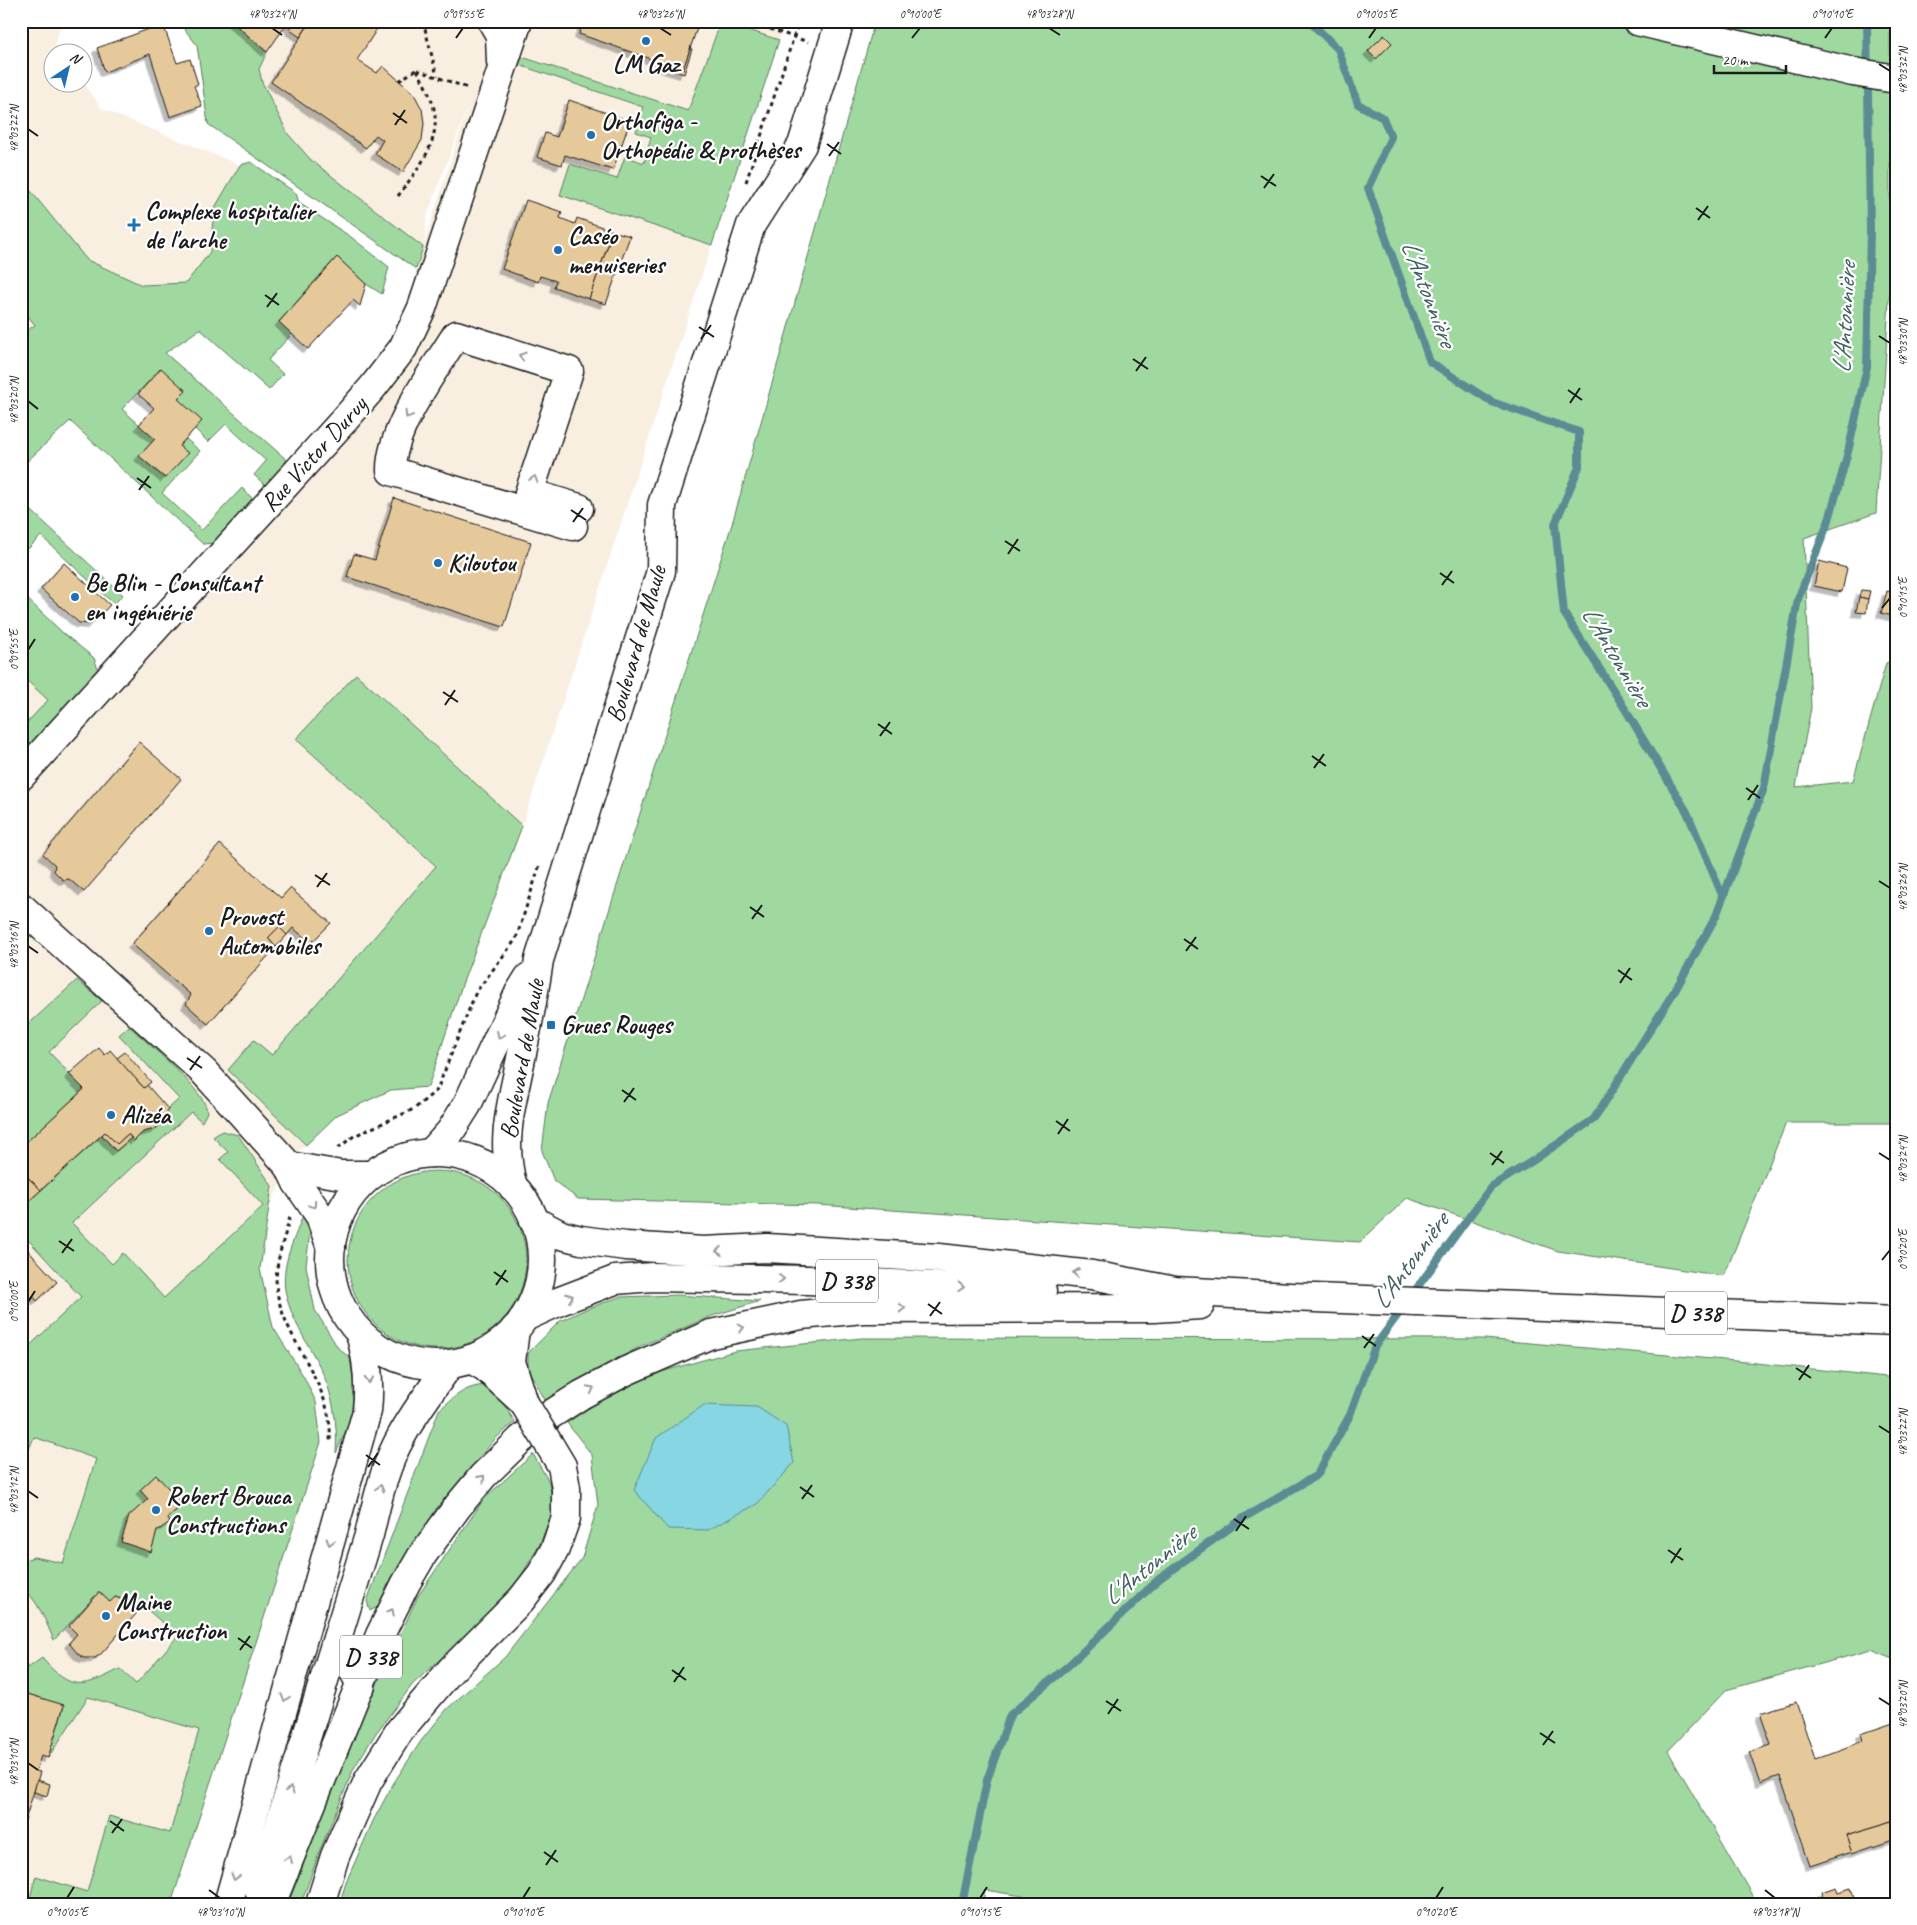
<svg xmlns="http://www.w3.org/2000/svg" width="1917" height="1925" font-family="Caveat,sans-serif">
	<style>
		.built { fill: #f8efe1; fill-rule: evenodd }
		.green { fill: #9fd9a0; stroke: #5e7a5e }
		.water { fill: #86d6e3; stroke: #5c8c93 }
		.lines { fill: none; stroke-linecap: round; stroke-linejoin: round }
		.stream { stroke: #5c8c93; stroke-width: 8 }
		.building { fill: #e6c99a; stroke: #1c1c1c; filter: url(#shadow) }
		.minor-casing { stroke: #1c1c1c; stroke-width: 31 }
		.major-casing { stroke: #1c1c1c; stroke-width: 31 }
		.path { stroke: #1c1c1c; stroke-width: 3; stroke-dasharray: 4 4; stroke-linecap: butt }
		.minor { stroke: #fff; stroke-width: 28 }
		.major { stroke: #fff; stroke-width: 28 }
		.minor-bridge-casing { stroke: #1c1c1c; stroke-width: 31; stroke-linecap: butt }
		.minor-bridge { stroke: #fff; stroke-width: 28 }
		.oneway { stroke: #999 }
		.ticks { fill: none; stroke: #1c1c1c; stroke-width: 2 }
		.poi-dot { fill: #1f6fb2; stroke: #fff; stroke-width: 2 }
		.labels { text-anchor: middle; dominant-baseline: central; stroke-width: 4.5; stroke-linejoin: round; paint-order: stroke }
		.shield { fill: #fff; stroke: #606060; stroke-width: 1 }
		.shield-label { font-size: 24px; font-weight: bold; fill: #1c1c1c }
		.poi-label { font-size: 25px; font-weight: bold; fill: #1c1c1c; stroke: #fff; text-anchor: start }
		.street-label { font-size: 25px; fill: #1c1c1c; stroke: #fff }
		.water-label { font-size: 26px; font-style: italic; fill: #415d62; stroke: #fff }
		.neatline { fill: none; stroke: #1c1c1c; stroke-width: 2 }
		.ticks-label { font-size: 12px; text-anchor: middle; fill: #1c1c1c }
	</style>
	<defs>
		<filter id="shadow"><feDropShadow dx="-4.5" dy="4.5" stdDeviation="0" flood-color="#0004"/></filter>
	</defs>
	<rect width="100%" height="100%" fill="#fff"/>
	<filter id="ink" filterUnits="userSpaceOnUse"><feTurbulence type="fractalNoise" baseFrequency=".02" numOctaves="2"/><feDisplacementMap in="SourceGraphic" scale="10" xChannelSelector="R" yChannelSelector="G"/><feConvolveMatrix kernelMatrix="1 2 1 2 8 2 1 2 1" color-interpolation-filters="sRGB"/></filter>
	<g filter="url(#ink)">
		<g class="built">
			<path d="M21,21H62L55,44L61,52H52V82H83L102,109L240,165L241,195L251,254L21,455Z"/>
			<path d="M178,21H785L522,826L463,982L428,1087L391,1090L337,1115L294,1156L268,1209L260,1269L273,1327L304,1377L316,1402L318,1414L170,1904H21V608L96,677L287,460L390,347L413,286L416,269L208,124L197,45ZM467,109V110L424,243L427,216Z"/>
		</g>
		<g class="green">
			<path d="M178,21H231L267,52L259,69L262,82L288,134L311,160L423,247L416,269L208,124L197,45Z"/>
			<path d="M721,21L779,40L712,245L560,195L570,164L617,179L625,156L644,163L651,137L636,132L643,107L519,65L522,57L688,111Z"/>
			<path d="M774,21H815L813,26L789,29Z"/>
			<path d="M875,21H1890V284L1876,513L1804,538L1811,708L1796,787L1853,781L1886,663L1896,659V1123H1786L1724,1276L1558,1251L1407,1198L1360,1242L818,1205L578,1199L554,1181L542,1151L548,1103L732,524Z"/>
			<path d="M251,162L296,193L299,203L351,237L389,267L382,294L366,284L337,257L279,322L292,334L268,360L283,374L269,390L200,329L165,353L287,460L265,485L254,475L266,461L226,424L208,442L195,429L178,399L185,391L161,369L122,409L155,439L140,456L164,478L187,453L179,446L186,439L200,451L162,493L202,530L242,488L253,499L214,543L203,544L70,421L21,467V335L35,325L21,307V179L87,260L142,285L186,283L210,252L214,209L240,165Z"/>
			<path d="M21,501L123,595L114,604L41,536L21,556Z"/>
			<path d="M21,593L63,633L94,658L102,680L21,756V729L48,700L21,675Z"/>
			<path d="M356,674L522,826L463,982L428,1087L391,1090L337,1115L306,1145L228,1070L254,1040L272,1055L436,866L296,739Z"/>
			<path d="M77,980L102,1001L49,1052L84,1089L21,1147V1031Z"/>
			<path d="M129,1026C144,1040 208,1093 207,1112C206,1115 203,1119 202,1122L191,1112L72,1223L112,1264L123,1253L164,1298L263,1206L220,1159L228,1152L213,1137L222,1131L238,1135L272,1186L260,1269L273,1327L304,1377L316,1402L321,1442L171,1904H28L36,1876L87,1892L109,1816L170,1833L199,1730L88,1697L48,1758L64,1706L21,1692V1656L28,1668L42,1658C71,1692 83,1688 120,1669L136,1684L178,1636L143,1606L115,1597L110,1602L99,1592L54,1640C46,1623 38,1598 21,1588V1561L34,1557L63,1563L96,1459L34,1437L21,1468V1354L81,1297L21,1232V1208L102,1135L116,1151L131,1138L134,1141L143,1132L155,1129L164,1121L168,1109L179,1099L119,1035Z"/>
			<circle cx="437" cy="1260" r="89"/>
			<path d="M304,1213L311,1222L306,1266L315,1310L338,1348L350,1358L354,1385L351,1419L336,1453C338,1423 333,1394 320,1367C307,1342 290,1318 285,1290C281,1264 295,1237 304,1213Z"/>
			<path d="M677,1295L760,1301L712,1316L641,1346L545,1400L528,1369V1353L560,1321L584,1310L619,1297Z"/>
			<path d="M862,1338L1484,1339L1747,1362L1896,1378V1660L1871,1650L1726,1690L1668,1751L1757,1904H1072L985,1890L983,1904H339L347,1880L373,1821L393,1784L421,1741L447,1709L505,1657L582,1558L598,1505L592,1455L567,1423L629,1381L735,1351Z"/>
			<path d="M487,1385L501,1400L515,1422L496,1438L436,1509L381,1605L370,1611L367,1601L439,1410C456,1396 464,1386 487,1385Z"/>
			<path d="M533,1454L549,1482L554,1507L540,1544L518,1581L455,1646L413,1684L376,1733L354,1768L320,1850L301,1904H288L354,1734L418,1596L484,1499Z"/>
		</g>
		<path class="water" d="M704,1405L757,1407L786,1426L794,1463L757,1504L708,1530L668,1529L634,1490L656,1438Z"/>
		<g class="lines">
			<g class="stream">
				<path d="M1309,21L1338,49L1358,104L1383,118L1391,137L1368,188L1430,362L1492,402L1579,432V467L1555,524L1564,613L1622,704L1687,812L1723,897"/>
				<path d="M1411,1296L1491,1187L1534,1160L1594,1119L1677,987L1716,916L1764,788L1798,599L1829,520L1848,452L1867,367L1870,231L1867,21"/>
				<path d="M962,1904L987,1780L1010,1715L1070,1664L1159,1579L1245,1517L1317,1475L1350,1415L1375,1346L1403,1308"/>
			</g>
		</g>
		<g class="building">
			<path d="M231,21H311L300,37L290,30L291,28L286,25L267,52Z"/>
			<path d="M311,21H382L357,60L377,73L383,66L414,94L422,109L424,123L422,140L403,172L375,154L383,140L376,135L366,148L271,82Z"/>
			<path d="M583,21H679L697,28L683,70L579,34Z"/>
			<path d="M163,24L177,63L190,59L198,84L194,86L202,106L170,117L150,54L105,72L97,48Z"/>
			<path d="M1384,35L1392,43L1376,59L1368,51Z"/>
			<path d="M690,49H692L684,74L662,67L664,63L683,70Z"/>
			<path d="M569,100L630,121L613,170L565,155L562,165L537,157L545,133L557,137Z"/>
			<path d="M526,200L562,212L560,218L575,224L577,218L613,231L589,299L554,287L556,281L540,276L538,282L502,269Z"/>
			<path d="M613,231L630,236L606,304L589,299Z"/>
			<path d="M337,257L366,284L360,306L353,300L308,349L279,322Z"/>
			<path d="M161,368L186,391L178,399L202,421L179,446L188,453L165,478L139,456L155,439L139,425L154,408L138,394Z"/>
			<path d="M394,498L531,542L504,627L347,577L354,554L375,560Z"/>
			<path d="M1819,561L1847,568L1842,592L1814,586Z"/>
			<path d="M64,563L110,605L92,624L79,623L41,589Z"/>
			<path d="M1861,590L1870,591L1868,599L1859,597Z"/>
			<path d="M1887,591L1896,593V617L1881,613Z"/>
			<path d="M1859,597L1868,599L1866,613L1856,612Z"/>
			<path d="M139,742L181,779L84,892L69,879L63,880L54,871L55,865L43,854Z"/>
			<path d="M220,844L281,898L290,888L331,923L311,943L293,928L287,935L279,927L268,938L276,947L208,1024L186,1004L191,995L132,944Z"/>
			<path d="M279,927L287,935L276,947L268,938Z"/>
			<path d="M99,1048L105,1055L110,1050L144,1088L147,1085L168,1109L164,1121L155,1129L143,1132L134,1141L128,1134L117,1144L105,1132L41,1190L21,1171V1147L84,1089L69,1074Z"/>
			<path d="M125,1052L151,1082L144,1088L117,1058Z"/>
			<path d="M105,1132L117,1144L128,1134L131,1138L116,1151L102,1135Z"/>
			<path d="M21,1171L41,1190L30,1200L21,1191Z"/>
			<path d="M21,1243L57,1282L37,1301L33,1296L27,1302L21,1296Z"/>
			<path d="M156,1475L183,1504L167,1518L170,1522L157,1531L151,1552L121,1542L129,1516L148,1499L140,1490Z"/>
			<path d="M99,1592L110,1602L115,1597L143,1606L101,1654L95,1658H84L78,1654L69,1643L77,1634L69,1626Z"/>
			<path d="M21,1692L64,1705L48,1758L41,1756L36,1771L40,1772L21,1833Z"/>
			<path d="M1796,1702L1815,1759L1863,1741L1861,1733L1896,1721V1821L1846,1836L1852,1852L1810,1866L1780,1776L1760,1783L1749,1752L1771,1745L1760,1713Z"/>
			<path d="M37,1780L50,1784L47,1796L34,1792Z"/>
			<path d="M1896,1821V1838L1852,1853L1846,1836Z"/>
			<path d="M1836,1887L1838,1892L1851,1888L1855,1902L1860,1901L1861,1904H1825L1821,1892Z"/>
		</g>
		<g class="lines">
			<defs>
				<g id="minor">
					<path d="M492,21L500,35L501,62"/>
					<path d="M1637,21L1853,72L1896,79"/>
					<path d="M573,526L391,471C390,429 434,371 456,335L569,371L529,493L579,508"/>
					<path d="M21,776L346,418L373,387L403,348L422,308L518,21"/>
					<path d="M21,907L204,1072L289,1166L297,1183L320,1216L331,1248"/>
					<path d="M289,1166L341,1175H371"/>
					<path d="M515,1329L511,1362L524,1403"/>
					<path d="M471,1359L485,1367L521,1400"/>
					<path d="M337,1639L361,1685"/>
					<path d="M320,1904L335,1856L368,1781L400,1730L450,1671L521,1600L542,1573L555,1549L566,1518V1488L562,1466L550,1446"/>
				</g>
				<g id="major">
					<path d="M431,1153L450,1132L467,1105L519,993L529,977"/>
					<circle cx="436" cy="1259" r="106"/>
					<path d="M513,1187C500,1143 511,1106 520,1063C527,1029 534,995 539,960L661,571L662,505L751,225L802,145L840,21"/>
					<path d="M534,1221L561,1235L581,1240L626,1246L703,1251L767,1248L939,1258L1092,1275L1175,1291L1290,1297L1896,1321"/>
					<path d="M525,1317L560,1301L615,1280L652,1277L808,1280L1042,1291"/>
					<path d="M259,1890L369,1535C377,1502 384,1467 401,1437C415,1411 433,1388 450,1364"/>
					<path d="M228,1904L367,1411C370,1383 368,1360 360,1333"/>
					<path d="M271,1904L380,1635L406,1583L423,1554L458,1506L483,1476L520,1440L550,1415L581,1395L626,1371L711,1334L801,1315L863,1309L1154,1308L1200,1305"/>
				</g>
			</defs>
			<use href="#minor" class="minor-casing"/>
			<use href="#major" class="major-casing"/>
			<g class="path">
				<path d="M423,21L437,76"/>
				<path d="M747,21L808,42"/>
				<path d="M417,70L468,88"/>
				<path d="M399,81L417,69"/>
				<path d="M746,182L799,21"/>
				<path d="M398,196C417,170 441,143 434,109C431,95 423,82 417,69"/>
				<path d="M1894,526L1896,518"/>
				<path d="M338,1148L354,1136L414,1109L437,1090L476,992L516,939L540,864"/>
				<path d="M290,1217C284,1240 273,1267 277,1292C286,1344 334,1385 330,1441"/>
			</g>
			<use href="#minor" class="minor"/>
			<use href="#major" class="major"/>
			<defs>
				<path id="minor-bridge" d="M524,1403L550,1446"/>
			</defs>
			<use href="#minor-bridge" class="minor-bridge-casing"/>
			<use href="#minor-bridge" class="minor-bridge"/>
		</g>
		<defs><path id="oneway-chevron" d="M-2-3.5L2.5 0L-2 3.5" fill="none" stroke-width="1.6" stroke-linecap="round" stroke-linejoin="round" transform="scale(1.25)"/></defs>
		<g class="oneway">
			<use href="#oneway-chevron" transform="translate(522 356) rotate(-162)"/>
			<use href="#oneway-chevron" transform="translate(408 415) rotate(121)"/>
			<use href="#oneway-chevron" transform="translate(534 479) rotate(-72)"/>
			<use href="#oneway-chevron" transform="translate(500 1035) rotate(115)"/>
			<use href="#oneway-chevron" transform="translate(313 1205) rotate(56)"/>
			<use href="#oneway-chevron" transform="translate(719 1251) rotate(177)"/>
			<use href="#oneway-chevron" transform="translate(1076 1273) rotate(-174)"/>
			<use href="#oneway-chevron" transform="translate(781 1279) rotate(1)"/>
			<use href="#oneway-chevron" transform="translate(961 1287) rotate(3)"/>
			<use href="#oneway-chevron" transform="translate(570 1297) rotate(-20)"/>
			<use href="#oneway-chevron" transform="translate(902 1308) rotate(-1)"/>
			<use href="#oneway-chevron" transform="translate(741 1328) rotate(-12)"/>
			<use href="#oneway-chevron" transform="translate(369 1380) rotate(89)"/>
			<use href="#oneway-chevron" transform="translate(591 1389) rotate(-28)"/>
			<use href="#oneway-chevron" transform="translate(482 1478) rotate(-48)"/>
			<use href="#oneway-chevron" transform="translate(380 1488) rotate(-75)"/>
			<use href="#oneway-chevron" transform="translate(330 1542) rotate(106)"/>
			<use href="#oneway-chevron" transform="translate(391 1612) rotate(-63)"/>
			<use href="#oneway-chevron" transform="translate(285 1698) rotate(106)"/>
			<use href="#oneway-chevron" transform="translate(290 1790) rotate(-73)"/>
			<use href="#oneway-chevron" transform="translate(289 1859) rotate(-67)"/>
			<use href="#oneway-chevron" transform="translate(235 1877) rotate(105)"/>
		</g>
	</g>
	<path class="ticks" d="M272,28L282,35M660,28L671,35M1049,28L1060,35M456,38L463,28M912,38L920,28M1369,38L1376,28M1825,38L1832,28M1879,64L1890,71M393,113L407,123M395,125L405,110M28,129L38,136M827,144L841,154M829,156L839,142M1261,176L1276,186M1264,188L1274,174M1696,208L1710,218M1698,220L1708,206M265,295L279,305M267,307L277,293M699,327L714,337M1879,336L1890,343M701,339L711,325M1133,359L1148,369M1136,371L1146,357M1568,390L1582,400M28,401L38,409M1570,403L1580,388M137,478L151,488M139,490L149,476M571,510L586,520M573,522L583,508M1005,541L1020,551M1008,554L1018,539M1440,573L1454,583M1442,585L1452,571M1882,608L1890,598M28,650L35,639M443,692L458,702M445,705L455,690M878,724L892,734M880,736L890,722M1312,756L1326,766M1314,768L1324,754M1746,788L1760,798M1748,800L1758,785M315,875L330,885M1879,881L1890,888M317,887L327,873M750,907L764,917M752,919L762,905M1184,939L1198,949M28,946L38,953M1186,951L1196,937M1618,970L1632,980M1620,983L1630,968M187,1058L202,1068M190,1070L200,1056M622,1090L636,1100M624,1102L634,1088M1056,1121L1070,1131M1058,1134L1068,1119M1490,1153L1504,1163M1879,1153L1890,1160M1492,1165L1502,1151M59,1241L74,1251M62,1253L72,1239M1882,1260L1890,1250M494,1272L508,1282M496,1285L506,1270M28,1302L35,1291M928,1304L942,1314M930,1316L940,1302M1362,1336L1376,1346M1364,1348L1374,1334M1796,1368L1811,1378M1799,1380L1809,1365M1879,1426L1890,1433M366,1455L380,1465M368,1467L378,1453M800,1487L814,1497M28,1491L38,1498M802,1499L812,1485M1234,1519L1249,1529M1236,1531L1246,1516M1668,1550L1683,1560M1671,1563L1681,1548M238,1638L252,1648M240,1650L250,1636M672,1670L686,1680M674,1682L684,1667M1879,1698L1890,1705M1106,1701L1121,1711M1108,1714L1118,1699M1540,1733L1555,1743M1543,1745L1553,1731M28,1763L38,1770M110,1821L124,1831M112,1833L122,1819M544,1852L558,1862M546,1865L556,1850M209,1890L220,1898M1765,1890L1775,1898M67,1898L74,1887M523,1898L530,1887M980,1898L987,1887M1436,1898L1443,1887"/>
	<g class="poi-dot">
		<circle cx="646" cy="41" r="5"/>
		<circle cx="591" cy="135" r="5"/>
		<path d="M131.5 217.5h5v5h5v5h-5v5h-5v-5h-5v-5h5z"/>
		<circle cx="558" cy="250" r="5"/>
		<circle cx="438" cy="563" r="5"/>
		<circle cx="75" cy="597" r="5"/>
		<circle cx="209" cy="931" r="5"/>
		<rect x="546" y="1020" width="10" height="10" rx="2.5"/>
		<circle cx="111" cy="1115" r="5"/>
		<circle cx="156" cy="1510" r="5"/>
		<circle cx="106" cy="1616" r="5"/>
	</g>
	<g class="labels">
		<g class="shield">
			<rect x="816" y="1259.5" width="62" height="43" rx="4"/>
			<rect x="1665" y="1291.5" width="62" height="43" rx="4"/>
			<rect x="340" y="1635.5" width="62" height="43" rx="4"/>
		</g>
		<g class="shield-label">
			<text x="847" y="1281">D 338</text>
			<text x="1696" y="1313">D 338</text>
			<text x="371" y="1657">D 338</text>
		</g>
		<g class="poi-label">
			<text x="646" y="64" text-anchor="middle">LM Gaz</text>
			<text x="601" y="121">Orthofiga -<tspan x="601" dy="29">Orthopédie &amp; prothèses</tspan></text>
			<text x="145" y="211">Complexe hospitalier<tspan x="145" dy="29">de l'arche</tspan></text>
			<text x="568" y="236">Caséo<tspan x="568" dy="29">menuiseries</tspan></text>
			<text x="448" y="563">Kiloutou</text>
			<text x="85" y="583">Be Blin - Consultant<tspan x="85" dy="29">en ingéniérie</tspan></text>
			<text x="219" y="917">Provost<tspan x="219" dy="29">Automobiles</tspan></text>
			<text x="561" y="1025">Grues Rouges</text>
			<text x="121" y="1115">Alizéa</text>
			<text x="166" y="1496">Robert Brouca<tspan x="166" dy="29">Constructions</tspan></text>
			<text x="116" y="1602">Maine<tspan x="116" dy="29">Construction</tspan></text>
		</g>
		<g class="street-label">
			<text transform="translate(314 454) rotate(-48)">Rue Victor Duruy</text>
			<text transform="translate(636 644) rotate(-74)">Boulevard de Maule</text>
			<text transform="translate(522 1059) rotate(-80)">Boulevard de Maule</text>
		</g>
		<g class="water-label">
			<text transform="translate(1429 293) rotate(69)">L'Antonnière</text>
			<text transform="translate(1844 318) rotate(-87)">L'Antonnière</text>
			<text transform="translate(1617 656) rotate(59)">L'Antonnière</text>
			<text transform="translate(1410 1261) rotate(-54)">L'Antonnière</text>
			<text transform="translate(1149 1565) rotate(-39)">L'Antonnière</text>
		</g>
	</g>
	<rect width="1917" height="1925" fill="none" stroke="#fff" stroke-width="55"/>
	<g transform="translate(68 68) rotate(35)"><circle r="24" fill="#ffffff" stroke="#a4a4a4"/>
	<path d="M0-4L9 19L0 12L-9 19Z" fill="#1f6fb2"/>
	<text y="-8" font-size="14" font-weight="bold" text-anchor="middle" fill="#1c1c1c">N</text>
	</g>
	<path d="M1714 65v8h72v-8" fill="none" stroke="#1c1c1c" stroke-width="2.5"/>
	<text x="1722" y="65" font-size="15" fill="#1c1c1c" stroke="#ffffff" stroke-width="4" paint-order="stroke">20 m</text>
	<rect x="28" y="28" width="1862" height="1870" class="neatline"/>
	<g class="ticks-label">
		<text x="272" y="18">48°03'24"N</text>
		<text x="463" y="18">0°09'55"E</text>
		<text x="660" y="18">48°03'26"N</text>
		<text x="920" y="18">0°10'00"E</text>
		<text x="1049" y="18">48°03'28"N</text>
		<text x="1376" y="18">0°10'05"E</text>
		<text x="1832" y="18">0°10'10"E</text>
		<text transform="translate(1903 71) rotate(-90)" y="4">48°03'32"N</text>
		<text transform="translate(14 129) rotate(-90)" y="4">48°03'22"N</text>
		<text transform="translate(1903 343) rotate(-90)" y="4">48°03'30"N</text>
		<text transform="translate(14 401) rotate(-90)" y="4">48°03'20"N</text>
		<text transform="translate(1903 598) rotate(-90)" y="4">0°10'15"E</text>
		<text transform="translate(14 650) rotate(-90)" y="4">0°09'55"E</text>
		<text transform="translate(1903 888) rotate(-90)" y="4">48°03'26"N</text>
		<text transform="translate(14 946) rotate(-90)" y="4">48°03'16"N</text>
		<text transform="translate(1903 1160) rotate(-90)" y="4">48°03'24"N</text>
		<text transform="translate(1903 1250) rotate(-90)" y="4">0°10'20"E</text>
		<text transform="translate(14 1302) rotate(-90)" y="4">0°10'00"E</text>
		<text transform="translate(1903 1433) rotate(-90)" y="4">48°03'22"N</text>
		<text transform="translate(14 1491) rotate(-90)" y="4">48°03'12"N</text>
		<text transform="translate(1903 1705) rotate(-90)" y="4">48°03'20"N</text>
		<text transform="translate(14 1763) rotate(-90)" y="4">48°03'10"N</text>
		<text x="67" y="1916">0°10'05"E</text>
		<text x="220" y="1916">48°03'10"N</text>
		<text x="523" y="1916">0°10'10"E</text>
		<text x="980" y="1916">0°10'15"E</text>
		<text x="1436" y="1916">0°10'20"E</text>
		<text x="1775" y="1916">48°03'18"N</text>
	</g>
</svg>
